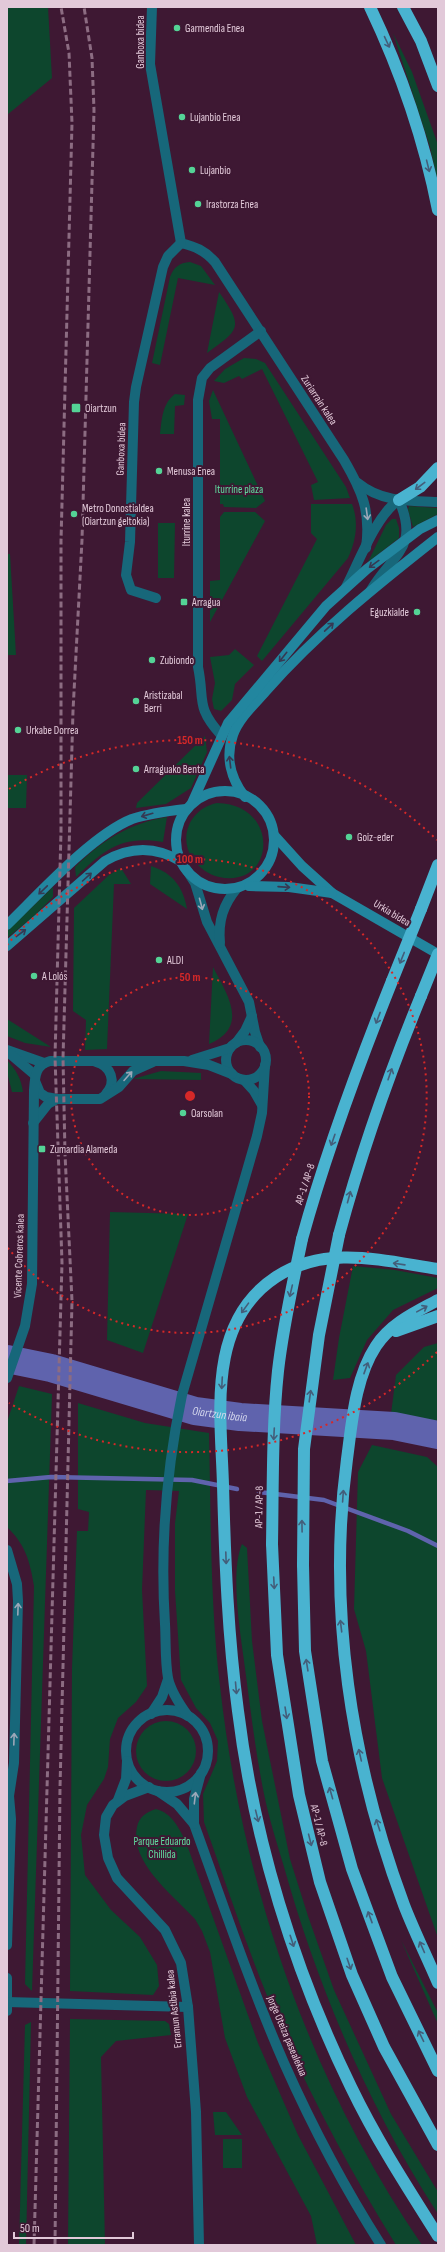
<svg xmlns="http://www.w3.org/2000/svg" width="445" height="2252" font-family="'Sofia Sans Condensed',sans-serif">
	<style>
		.green { fill: #0d462d }
		.lines { fill: none; stroke-linecap: round; stroke-linejoin: round }
		.stream { stroke: #5f63ad; stroke-width: 4.5 }
		.river { stroke: #5f63ad; stroke-width: 28 }
		.minor { stroke: #17677a; stroke-width: 10 }
		.secondary { stroke: #22869f; stroke-width: 10 }
		.motorway { stroke: #49b3d0; stroke-width: 12 }
		.rail { stroke: #8c6c82; stroke-width: 3; stroke-dasharray: 6 3; stroke-linecap: butt }
		.motorway-bridge { stroke: #49b3d0; stroke-width: 12 }
		.oneway { stroke: #435e7a }
		.oneway2 { stroke: #9ba7b8 }
		.oneway3 { stroke: #363953 }
		.ring { fill: none; stroke: #d62828; stroke-width: 2; stroke-dasharray: 2 4 }
		.poi-dot { fill: #54d396; stroke: #3e1833; stroke-width: 1.5 }
		.labels { text-anchor: middle; dominant-baseline: central; stroke-width: 4; stroke-linejoin: round; paint-order: stroke }
		.poi-label { font-size: 11px; fill: #e2c9d9; stroke: #3e1833; text-anchor: start }
		.street-label { font-size: 11px; fill: #e2c9d9; stroke: #3e1833 }
		.park-label { font-size: 11px; fill: #61dfa1; stroke: #3e1833 }
		.water-label { font-size: 12px; font-style: italic; fill: #d5d8ed; stroke: #3e1833 }
		.centre { fill: #d62828; stroke: #3e1833; stroke-width: 2 }
		.ring-label { font-size: 12px; text-anchor: middle; font-weight: bold; fill: #d62828; stroke: #3e1833; stroke-width: 4; stroke-linejoin: round; paint-order: stroke }
	</style>
	<rect width="100%" height="100%" fill="#3e1833"/>
	<g class="green">
		<path d="M7,7H48L52,78L7,115Z"/>
		<path d="M393,33L412,72L438,145V183L430,147Z"/>
		<path d="M190,262L201,266L215,285L178,278L160,365L152,363L170,277C174,267 179,263 190,262Z"/>
		<path d="M219,292C244,328 240,329 207,353Z"/>
		<path d="M244,358L256,359L265,363L346,487L350,498L314,500L311,485L318,482L262,369L242,379L239,376L224,383L214,381L225,369Z"/>
		<path d="M213,390L265,501L256,508L224,507L223,504H220V419H212L209,401Z"/>
		<path d="M175,394L185,395L184,405L175,406L174,434H160C162,419 162,404 175,394Z"/>
		<path d="M311,504H352C359,522 356,541 348,558L262,661L257,656L317,539L311,533Z"/>
		<path d="M409,506L438,508V514L413,527L408,510Z"/>
		<path d="M224,512H255L265,521L210,622V581L220,580V517Z"/>
		<path d="M392,519H396L399,528V538L368,562L386,525Z"/>
		<path d="M158,523H175L174,578H158Z"/>
		<path d="M7,554H10L16,655H7Z"/>
		<path d="M235,649L254,665L235,684L232,700L221,711L214,709L212,699L215,683L210,657L229,655Z"/>
		<path d="M205,736L207,752L191,788L166,804L136,808L137,803Z"/>
		<path d="M7,775H27L26,808H7Z"/>
		<path d="M217,803C281,804 276,889 219,877C209,875 198,867 192,858C178,836 191,808 217,803Z"/>
		<path d="M167,817L163,842C121,835 104,850 76,877L75,867C101,841 130,823 167,817Z"/>
		<path d="M151,866C173,873 183,887 187,909L150,884Z"/>
		<path d="M121,868L131,884H114L107,1049L85,1050L86,1020L73,1011L74,908L109,875Z"/>
		<path d="M53,887V897L34,916L7,938V931Z"/>
		<path d="M213,967C227,994 250,1027 209,1044Z"/>
		<path d="M7,1019L51,1047L25,1043L7,1036Z"/>
		<path d="M7,1060C16,1070 21,1078 23,1092H12L7,1072Z"/>
		<path d="M161,1071L201,1073V1080L133,1079Z"/>
		<path d="M110,1212L188,1214L143,1353L107,1340Z"/>
		<path d="M353,1266L395,1270L438,1278V1288L393,1310L367,1340L350,1378L333,1380L339,1338Z"/>
		<path d="M438,1343V1421L391,1414L396,1375L424,1347Z"/>
		<path d="M19,1386L52,1394L32,1991L25,1984L34,1586C30,1561 25,1544 7,1527V1422Z"/>
		<path d="M78,1403L145,1423L209,1433C211,1517 210,1602 220,1686C242,1884 309,2080 422,2245H396C347,2166 304,2084 268,1998C244,1940 225,1880 204,1822L203,1794L217,1761L218,1741L210,1723L196,1708L181,1680L175,1591V1523L179,1491L146,1490L142,1590L147,1686L136,1702L118,1718L110,1739L108,1767L104,1779L87,1805L81,1835L85,1875L111,1910L140,1937L157,1965L159,1986L153,1995L70,1991L72,1668L77,1531H88L89,1512L78,1509Z"/>
		<path d="M372,1445L427,1457L438,1467V1938L382,1778L366,1651L354,1609L358,1472Z"/>
		<path d="M242,1544L247,1548L252,1641L262,1721L290,1859L308,1916L334,1990L391,2114L438,2192V2214C369,2108 318,1988 284,1867C277,1843 269,1819 264,1794C255,1750 250,1705 244,1661C240,1630 230,1572 242,1544Z"/>
		<circle cx="166" cy="1751" r="30"/>
		<path d="M156,1809C172,1813 179,1828 186,1842L258,2043L298,2135L356,2245H317L311,2216L247,2097L225,2038L210,1952L202,1931L195,1919C174,1896 129,1862 137,1827C139,1817 146,1812 156,1809Z"/>
		<path d="M401,1940L438,2013V2024Z"/>
		<path d="M70,2019L165,2021L169,2024L171,2035L116,2041L101,2057L105,2245H68Z"/>
		<path d="M31,2022L26,2245H19L25,2025Z"/>
		<path d="M213,2112H226L242,2135H215Z"/>
		<rect x="223" y="2139" width="19" height="29"/>
	</g>
	<g class="lines">
		<g class="stream">
			<path d="M7,1481L51,1477L192,1480L237,1489"/>
			<path d="M259,1492L324,1500L408,1531L438,1546"/>
		</g>
		<path class="river" id="s1" d="M7,1359L51,1368L195,1411L240,1417L394,1426L438,1435"/>
		<g class="minor">
			<path d="M152,7L150,64L181,243C196,247 204,250 215,262L344,460C362,491 371,511 366,548"/>
			<path d="M358,483C381,502 409,501 438,502"/>
			<path d="M346,587C359,562 376,515 399,500"/>
			<path d="M371,590C392,554 420,549 399,500"/>
			<path d="M156,598L131,590L126,575L130,542L134,402L136,387L163,267L168,256L181,243"/>
			<path d="M221,735C195,706 205,700 198,667V400L202,378L210,368L261,331"/>
			<path d="M186,869L195,883L207,922L249,1002L255,1032L260,1047"/>
			<path d="M220,943C218,921 223,905 237,888"/>
			<circle cx="246" cy="1060" r="20"/>
			<path d="M236,1043L245,1031L252,1016"/>
			<path d="M7,1050L44,1063"/>
			<path d="M9,1053L35,1075"/>
			<path d="M192,1060L230,1048"/>
			<path d="M96,1062C111,1066 117,1082 106,1094"/>
			<path d="M244,1080L254,1091L262,1105"/>
			<path d="M35,1081L40,1093L46,1097L57,1099H100L119,1087L133,1071L153,1062"/>
			<path d="M33,1123L48,1104L57,1099"/>
			<path d="M7,1378L25,1326L32,1284L34,1090C35,1077 35,1065 50,1061H184L209,1065L232,1074"/>
			<path d="M7,1550L17,1584L18,1601L14,1763L9,1796L11,1819L7,1945"/>
			<circle cx="167" cy="1751" r="41"/>
			<path d="M151,1714L162,1697L168,1679"/>
			<path d="M188,1716C180,1705 171,1692 168,1678C165,1661 166,1642 165,1624C160,1546 166,1471 182,1395L257,1136L262,1113L265,1065"/>
			<path d="M201,1773L194,1799V1824C223,1904 250,1985 284,2063C312,2126 344,2187 381,2245"/>
			<path d="M149,1787L125,1796L113,1805L106,1817L104,1835L108,1858L117,1878L165,1930L181,1963L188,2007L196,2112L199,2245"/>
			<path d="M158,1791L177,1804L194,1824"/>
			<path d="M118,1800L126,1779L127,1761"/>
			<path d="M7,1978V2011"/>
			<path d="M7,2002L188,2007"/>
		</g>
		<g class="secondary">
			<circle cx="225" cy="840" r="49"/>
			<path d="M245,797C231,779 225,757 233,735C239,718 254,705 266,691C317,633 377,585 438,537"/>
			<path d="M192,803L228,723L326,606L367,569L420,529L438,520"/>
			<path d="M274,835L302,866L332,893L438,954"/>
			<path d="M249,886L289,887L332,893"/>
			<path d="M7,925C39,894 92,835 132,819C150,813 168,811 186,809"/>
			<path d="M7,946L105,861C131,846 156,846 182,862"/>
		</g>
		<g class="motorway">
			<path d="M370,7C401,72 424,139 438,210"/>
			<path d="M403,7L421,41L438,86"/>
			<path d="M399,500L420,487L438,468"/>
			<path d="M421,909L438,865"/>
			<path d="M339,1235C361,1153 389,1074 421,996"/>
			<path d="M302,1239C326,1152 358,1066 392,981"/>
			<path d="M438,1269C384,1261 326,1244 276,1277C206,1323 221,1414 223,1485C225,1561 228,1637 238,1711C254,1840 294,1970 351,2087C376,2139 407,2187 438,2236"/>
			<path d="M438,1300C416,1312 391,1323 376,1346C355,1378 352,1422 347,1459C327,1609 351,1763 404,1905C414,1931 427,1957 438,1983"/>
			<path d="M396,1331L438,1316"/>
			<path d="M272,1544L277,1655L299,1795L320,1882L352,1975L384,2047L438,2145"/>
			<path d="M303,1565L305,1651L322,1761L352,1869L392,1977L438,2071"/>
		</g>
		<g class="rail">
			<path d="M34,2245L62,1263L55,1057L61,832V541L72,123L69,53L61,7"/>
			<path d="M55,2245L60,1788L72,1301L65,1154L63,1058L73,711L82,540L94,110L92,58L84,7"/>
		</g>
		<g class="motorway-bridge">
			<path d="M392,981L421,909"/>
			<path d="M421,996L438,954"/>
			<path d="M272,1544C273,1487 272,1428 278,1371C283,1326 293,1283 302,1239"/>
			<path d="M303,1565L304,1449L319,1335L339,1235"/>
		</g>
	</g>
	<defs><path id="oneway-shaft" d="M-6 0H5M1.5-3L5.5 0L1.5 3" fill="none" stroke-width="1.6" stroke-linecap="round" stroke-linejoin="round"/></defs>
	<g class="oneway">
		<use href="#oneway-shaft" transform="translate(387 42) rotate(65)"/>
		<use href="#oneway-shaft" transform="translate(428 166) rotate(76)"/>
		<use href="#oneway-shaft" transform="translate(420 486) rotate(143)"/>
		<use href="#oneway-shaft" transform="translate(402 958) rotate(112)"/>
		<use href="#oneway-shaft" transform="translate(378 1018) rotate(111)"/>
		<use href="#oneway-shaft" transform="translate(390 1074) rotate(-71)"/>
		<use href="#oneway-shaft" transform="translate(333 1140) rotate(109)"/>
		<use href="#oneway-shaft" transform="translate(349 1197) rotate(-75)"/>
		<use href="#oneway-shaft" transform="translate(399 1264) rotate(-172)"/>
		<use href="#oneway-shaft" transform="translate(291 1291) rotate(103)"/>
		<use href="#oneway-shaft" transform="translate(245 1308) rotate(126)"/>
		<use href="#oneway-shaft" transform="translate(422 1309) rotate(-29)"/>
		<use href="#oneway-shaft" transform="translate(366 1368) rotate(-70)"/>
		<use href="#oneway-shaft" transform="translate(222 1383) rotate(93)"/>
		<use href="#oneway-shaft" transform="translate(310 1396) rotate(-82)"/>
		<use href="#oneway-shaft" transform="translate(274 1434) rotate(93)"/>
		<use href="#oneway-shaft" transform="translate(343 1496) rotate(-86)"/>
		<use href="#oneway-shaft" transform="translate(302 1526) rotate(-91)"/>
		<use href="#oneway-shaft" transform="translate(226 1558) rotate(88)"/>
		<use href="#oneway-shaft" transform="translate(274 1583) rotate(87)"/>
		<use href="#oneway-shaft" transform="translate(341 1626) rotate(-97)"/>
		<use href="#oneway-shaft" transform="translate(307 1665) rotate(-99)"/>
		<use href="#oneway-shaft" transform="translate(236 1688) rotate(85)"/>
		<use href="#oneway-shaft" transform="translate(286 1713) rotate(81)"/>
		<use href="#oneway-shaft" transform="translate(360 1755) rotate(-103)"/>
		<use href="#oneway-shaft" transform="translate(331 1793) rotate(-106)"/>
		<use href="#oneway-shaft" transform="translate(257 1816) rotate(76)"/>
		<use href="#oneway-shaft" transform="translate(378 1825) rotate(-108)"/>
		<use href="#oneway-shaft" transform="translate(310 1840) rotate(76)"/>
		<use href="#oneway-shaft" transform="translate(370 1917) rotate(-110)"/>
		<use href="#oneway-shaft" transform="translate(292 1941) rotate(72)"/>
		<use href="#oneway-shaft" transform="translate(422 1947) rotate(-114)"/>
		<use href="#oneway-shaft" transform="translate(349 1964) rotate(71)"/>
		<use href="#oneway-shaft" transform="translate(421 2036) rotate(-116)"/>
	</g>
	<g class="oneway2">
		<use href="#oneway-shaft" transform="translate(367 514) rotate(82)"/>
		<use href="#oneway-shaft" transform="translate(201 904) rotate(75)"/>
		<use href="#oneway-shaft" transform="translate(128 1076) rotate(-48)"/>
		<use href="#oneway-shaft" transform="translate(18 1609) rotate(-88)"/>
		<use href="#oneway-shaft" transform="translate(14 1739) rotate(-88)"/>
		<use href="#oneway-shaft" transform="translate(195 1798) rotate(-83)"/>
	</g>
	<g class="oneway3">
		<use href="#oneway-shaft" transform="translate(374 564) rotate(144)"/>
		<use href="#oneway-shaft" transform="translate(329 627) rotate(-43)"/>
		<use href="#oneway-shaft" transform="translate(283 657) rotate(129)"/>
		<use href="#oneway-shaft" transform="translate(230 762) rotate(-97)"/>
		<use href="#oneway-shaft" transform="translate(147 815) rotate(164)"/>
		<use href="#oneway-shaft" transform="translate(87 877) rotate(-42)"/>
		<use href="#oneway-shaft" transform="translate(284 887) rotate(4)"/>
		<use href="#oneway-shaft" transform="translate(43 890) rotate(136)"/>
		<use href="#oneway-shaft" transform="translate(21 933) rotate(-37)"/>
	</g>
	<g class="ring">
		<circle cx="190" cy="1096" r="119"/>
		<path d="M7 945A237 237 0 1 1 7 1247"/>
		<path d="M437 1352A356 356 0 0 1 9 1403M9 789A356 356 0 0 1 437 840"/>
	</g>
	<g class="poi-dot">
		<circle cx="177" cy="28" r="4"/>
		<circle cx="182" cy="117" r="4"/>
		<circle cx="192" cy="170" r="4"/>
		<circle cx="198" cy="204" r="4"/>
		<rect x="71" y="403" width="10" height="10" rx="2"/>
		<circle cx="159" cy="471" r="4"/>
		<circle cx="74" cy="514" r="4"/>
		<rect x="180" y="598" width="8" height="8" rx="2"/>
		<circle cx="417" cy="612" r="4"/>
		<circle cx="152" cy="660" r="4"/>
		<circle cx="136" cy="701" r="4"/>
		<circle cx="18" cy="730" r="4"/>
		<circle cx="136" cy="769" r="4"/>
		<circle cx="349" cy="837" r="4"/>
		<circle cx="159" cy="960" r="4"/>
		<circle cx="34" cy="976" r="4"/>
		<circle cx="183" cy="1113" r="4"/>
		<rect x="38" y="1145" width="8" height="8" rx="2"/>
	</g>
	<g class="labels">
		<g class="poi-label">
			<text x="185" y="28">Garmendia Enea</text>
			<text x="190" y="117">Lujanbio Enea</text>
			<text x="200" y="170">Lujanbio</text>
			<text x="206" y="204">Irastorza Enea</text>
			<text x="85" y="408">Oiartzun</text>
			<text x="167" y="471">Menusa Enea</text>
			<text x="82" y="508">Metro Donostialdea<tspan x="82" dy="13">(Oiartzun geltokia)</tspan></text>
			<text x="192" y="602">Arragua</text>
			<text x="409" y="612" text-anchor="end">Eguzkialde</text>
			<text x="160" y="660">Zubiondo</text>
			<text x="144" y="695">Aristizabal<tspan x="144" dy="13">Berri</tspan></text>
			<text x="26" y="730">Urkabe Dorrea</text>
			<text x="144" y="769">Arraguako Benta</text>
			<text x="357" y="837">Goiz-eder</text>
			<text x="167" y="960">ALDI</text>
			<text x="42" y="976">A Lolós</text>
			<text x="191" y="1113">Oarsolan</text>
			<text x="50" y="1149">Zumardia Alameda</text>
		</g>
		<g class="street-label">
			<text transform="translate(140 42) rotate(-90)">Ganboxa bidea</text>
			<text transform="translate(319 400) rotate(57)">Zuriarrain kalea</text>
			<text transform="translate(121 449) rotate(-88)">Ganboxa bidea</text>
			<text transform="translate(186 522) rotate(-90)">Iturrine kalea</text>
			<text transform="translate(392 913) rotate(31)">Urkia bidea</text>
			<text transform="translate(305 1184) rotate(-72)">AP-1 / AP-8</text>
			<text transform="translate(19 1256) rotate(-88)">Vicente Cobreros kalea</text>
			<text transform="translate(259 1507) rotate(-89)">AP-1 / AP-8</text>
			<text transform="translate(319 1825) rotate(76)">AP-1 / AP-8</text>
			<text transform="translate(174 2009) rotate(-96)">Erramun Astibia kalea</text>
			<text transform="translate(287 2036) rotate(67)">Jorge Oteiza pasealekua</text>
		</g>
		<g class="park-label">
			<text x="239" y="489">Iturrine plaza</text>
			<text x="162" y="1841">Parque Eduardo<tspan x="162" dy="13">Chillida</tspan></text>
		</g>
		<g class="water-label">
			<text stroke="none"><textPath href="#s1" startOffset="220">Oiartzun ibaia</textPath></text>
		</g>
	</g>
	<circle cx="190" cy="1096" r="6" class="centre"/>
	<g class="ring-label">
		<text x="190" y="744">150 m</text>
		<text x="190" y="863">100 m</text>
		<text x="190" y="981">50 m</text>
	</g>
	<rect width="445" height="2252" fill="none" stroke="#e2c9d9" stroke-width="16"/>
	<path d="M14 2232v6h119v-6" fill="none" stroke="#e2c9d9" stroke-width="2"/>
	<text x="20" y="2232" font-size="12" fill="#e2c9d9" stroke="#3e1833" stroke-width="3" paint-order="stroke">50 m</text>
</svg>
